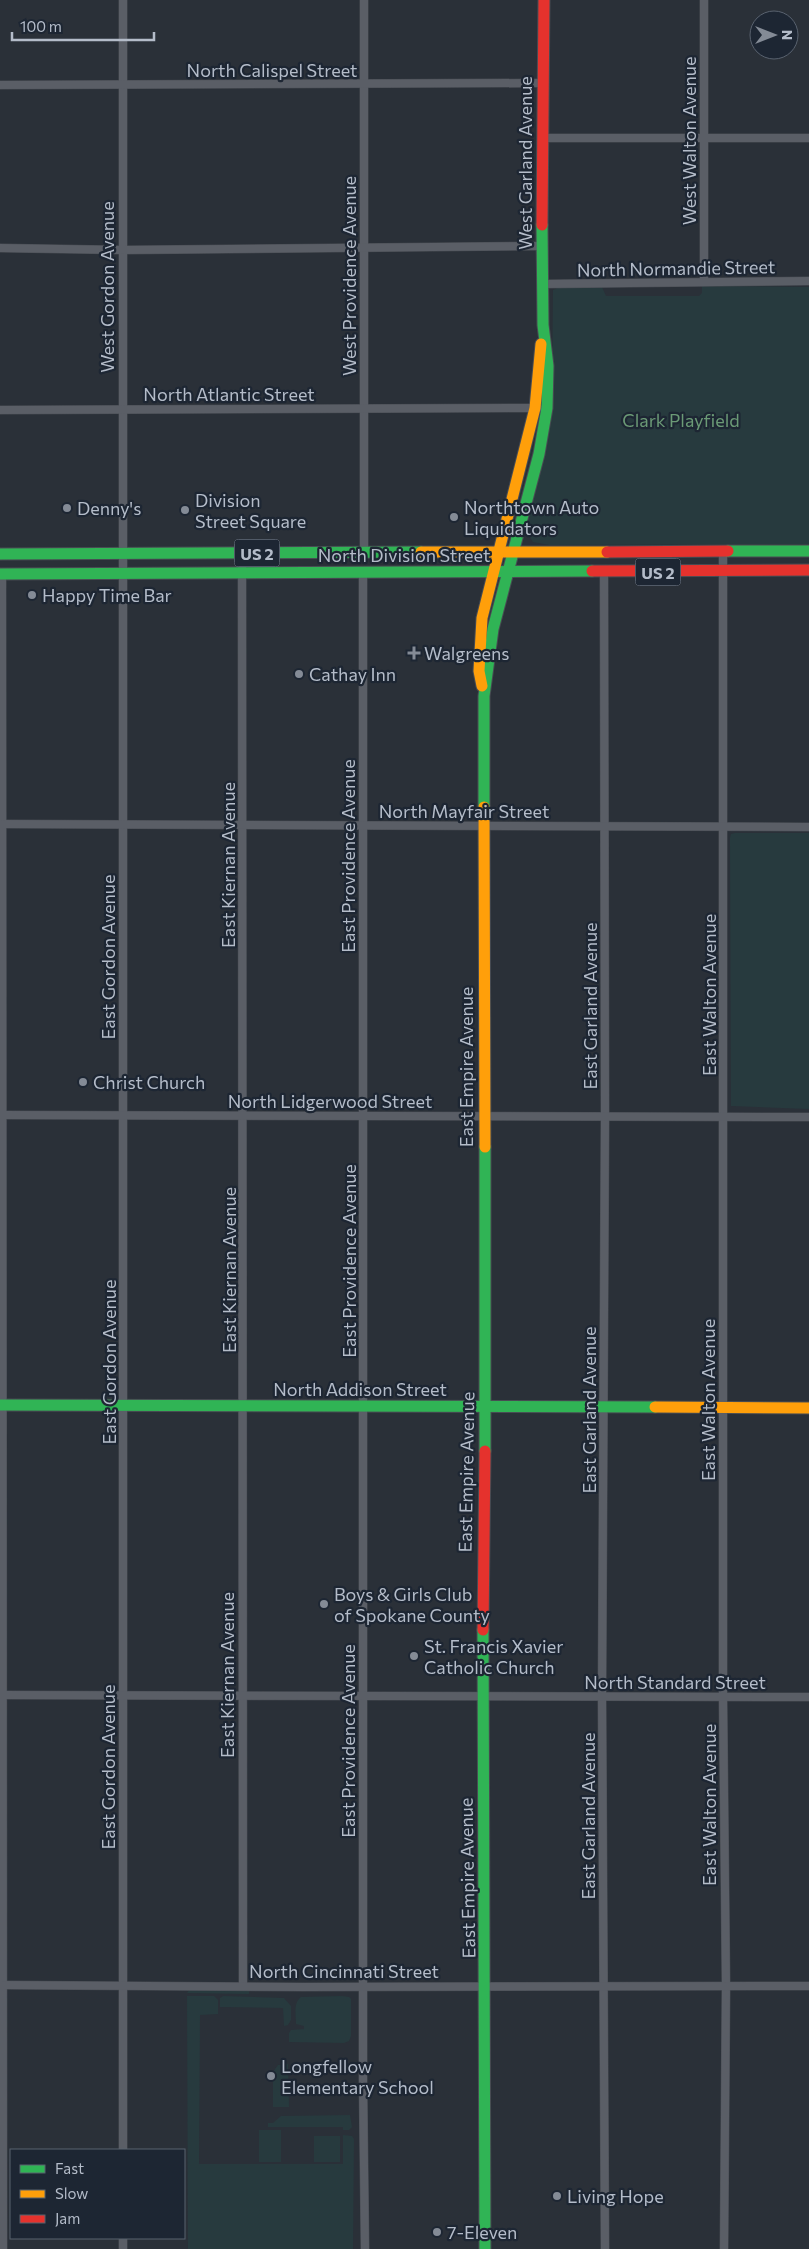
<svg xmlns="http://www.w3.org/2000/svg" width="809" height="2249" font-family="Commissioner,sans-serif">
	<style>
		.green { fill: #273a3e }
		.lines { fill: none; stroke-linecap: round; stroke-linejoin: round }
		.street-casing { stroke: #484c53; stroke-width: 9 }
		.fast-casing { stroke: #484c53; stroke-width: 13 }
		.slow-casing { stroke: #484c53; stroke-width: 13 }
		.jam-casing { stroke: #484c53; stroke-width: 13 }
		.street { stroke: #5a5e66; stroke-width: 8 }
		.fast { stroke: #30b455; stroke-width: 11 }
		.slow { stroke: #ff9f0a; stroke-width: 11 }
		.jam { stroke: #e5322d; stroke-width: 11 }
		.poi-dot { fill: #848b96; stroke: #1d2633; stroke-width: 2 }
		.labels { text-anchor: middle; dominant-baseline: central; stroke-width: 4.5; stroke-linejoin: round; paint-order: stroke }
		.shield { fill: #1d2633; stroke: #878f9c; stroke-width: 1 }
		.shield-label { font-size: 16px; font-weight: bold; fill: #b4bcc9 }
		.street-label { font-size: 18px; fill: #b4bcc9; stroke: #1d2633 }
		.park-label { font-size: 18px; fill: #6b9a76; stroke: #1d2633 }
		.poi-label { font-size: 18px; fill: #b4bcc9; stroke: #1d2633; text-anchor: start }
	</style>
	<rect width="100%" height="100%" fill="#2a3038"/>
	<g class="green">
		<path d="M702,286L809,287V544L549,545L533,542L527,533V524L549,428L552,390L553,290L560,287H602L606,296H699L702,293Z"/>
		<path d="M735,833H809V1109L731,1106L730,838L731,834Z"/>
		<path d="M189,1990H249V1994L187,1993Z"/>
		<path d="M187,1996H214L218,2000V2014L200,2015L199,2164H343V2135L352,2136L354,2139L353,2249H188Z"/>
		<path d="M223,1996L284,1998L291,2006V2020L288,2025L284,2026L283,2008L220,2007V1998Z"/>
		<path d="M342,1996L349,1997L351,1999V2036L349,2041L344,2043L289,2042V2033L291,2030L304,2029V2026L296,2024C296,2015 293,2003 301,1997Z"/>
		<path d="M288,2064L289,2107H273V2072L278,2065Z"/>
		<path d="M350,2115L352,2127L349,2130H343V2127H268V2123H273L281,2116Z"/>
		<rect x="259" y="2130" width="22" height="32"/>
		<rect x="314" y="2136" width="26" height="26"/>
	</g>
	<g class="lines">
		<defs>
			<g id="street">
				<path d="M123,0V2150"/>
				<path d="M364,0V552"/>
				<path d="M0,85L543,83"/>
				<path d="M543,138H809"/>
				<path d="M0,248L122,250L542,246"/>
				<path d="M704,281V0"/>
				<path d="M543,284L809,281"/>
				<path d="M0,410L538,408"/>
				<path d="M723,551V1697L726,1985L724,2249"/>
				<path d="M242,553L243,1986"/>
				<path d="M604,572L605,1117L602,1696L605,2249"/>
				<path d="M363,573V2081L365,2249"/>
				<path d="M2,574L3,2249"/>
				<path d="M0,824L809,827"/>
				<path d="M0,1115L809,1117"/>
				<path d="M0,1695L809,1697"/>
				<path d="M0,1985L303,1987L809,1986"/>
				<path d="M123,2249V2238"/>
			</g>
			<g id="fast">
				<path d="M728,551H809"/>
				<path d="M0,554L421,552"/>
				<path d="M0,574L592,571"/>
				<path d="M484,807V696L493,629L539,454L547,408L548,366L543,325L542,225"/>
				<path d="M0,1405L655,1407"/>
				<path d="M485,1451V1147"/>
				<path d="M483,1630L485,2249"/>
			</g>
			<g id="slow">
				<path d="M421,552H607"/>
				<path d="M482,686L479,671L482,618L535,408L541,344"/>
				<path d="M484,807L485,1147"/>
				<path d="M655,1407L809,1408"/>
			</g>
			<g id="jam">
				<path d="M542,225L544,0"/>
				<path d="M607,552L728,551"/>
				<path d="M592,571L809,570"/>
				<path d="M483,1630L485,1451"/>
			</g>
		</defs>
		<use href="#street" class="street-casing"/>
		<use href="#fast" class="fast-casing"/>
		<use href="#slow" class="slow-casing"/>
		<use href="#jam" class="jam-casing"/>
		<use href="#street" class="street"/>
		<use href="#fast" class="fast"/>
		<use href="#slow" class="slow"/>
		<use href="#jam" class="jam"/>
	</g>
	<g class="poi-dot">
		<circle cx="67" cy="508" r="5"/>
		<circle cx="185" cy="510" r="5"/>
		<circle cx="454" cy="517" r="5"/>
		<circle cx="32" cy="595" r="5"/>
		<path d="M411.5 645.5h5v5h5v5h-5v5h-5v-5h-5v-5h5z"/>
		<circle cx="299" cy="674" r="5"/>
		<circle cx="83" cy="1082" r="5"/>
		<circle cx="324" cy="1604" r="5"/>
		<circle cx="414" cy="1656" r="5"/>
		<circle cx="271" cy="2076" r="5"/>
		<circle cx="557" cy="2196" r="5"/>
		<circle cx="437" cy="2232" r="5"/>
	</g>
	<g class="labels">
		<g class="shield">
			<rect x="234.5" y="539.5" width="45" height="27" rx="4"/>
			<rect x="635.5" y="558.5" width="45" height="27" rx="4"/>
		</g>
		<g class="shield-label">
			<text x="257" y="553">US 2</text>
			<text x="658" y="572">US 2</text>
		</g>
		<g class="street-label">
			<text x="272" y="70">North Calispel Street</text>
			<text transform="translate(689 141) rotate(-90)">West Walton Avenue</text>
			<text transform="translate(525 163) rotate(-90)">West Garland Avenue</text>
			<text transform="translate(676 268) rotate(-1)">North Normandie Street</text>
			<text transform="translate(349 276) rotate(-90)">West Providence Avenue</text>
			<text transform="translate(107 287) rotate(-90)">West Gordon Avenue</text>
			<text x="229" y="394">North Atlantic Street</text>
			<text x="404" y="555">North Division Street</text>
			<text x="464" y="811">North Mayfair Street</text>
			<text transform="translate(348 856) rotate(-90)">East Providence Avenue</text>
			<text transform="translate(228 865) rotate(-90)">East Kiernan Avenue</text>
			<text transform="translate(108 957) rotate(-90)">East Gordon Avenue</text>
			<text transform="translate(709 995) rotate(-90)">East Walton Avenue</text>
			<text transform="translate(590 1006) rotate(-90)">East Garland Avenue</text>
			<text transform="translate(466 1067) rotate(-90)">East Empire Avenue</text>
			<text x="330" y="1101">North Lidgerwood Street</text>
			<text transform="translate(349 1261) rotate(-90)">East Providence Avenue</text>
			<text transform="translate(229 1270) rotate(-90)">East Kiernan Avenue</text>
			<text transform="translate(109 1362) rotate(-90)">East Gordon Avenue</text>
			<text x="360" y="1389">North Addison Street</text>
			<text transform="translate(708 1400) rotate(-90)">East Walton Avenue</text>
			<text transform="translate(589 1410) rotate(-90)">East Garland Avenue</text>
			<text transform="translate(466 1472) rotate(-89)">East Empire Avenue</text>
			<text transform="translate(227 1675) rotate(-90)">East Kiernan Avenue</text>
			<text x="675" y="1682">North Standard Street</text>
			<text transform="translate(348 1741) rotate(-90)">East Providence Avenue</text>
			<text transform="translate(108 1767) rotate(-90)">East Gordon Avenue</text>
			<text transform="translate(709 1805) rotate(-90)">East Walton Avenue</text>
			<text transform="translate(588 1816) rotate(-90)">East Garland Avenue</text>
			<text transform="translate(467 1878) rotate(-91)">East Empire Avenue</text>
			<text x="344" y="1971">North Cincinnati Street</text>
		</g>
		<g class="park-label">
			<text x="681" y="420">Clark Playfield</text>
		</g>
		<g class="poi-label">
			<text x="195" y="500">Division<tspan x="195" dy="21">Street Square</tspan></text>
			<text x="464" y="507">Northtown Auto<tspan x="464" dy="21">Liquidators</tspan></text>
			<text x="77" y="508">Denny's</text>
			<text x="42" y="595">Happy Time Bar</text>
			<text x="424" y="653">Walgreens</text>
			<text x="309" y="674">Cathay Inn</text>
			<text x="93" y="1082">Christ Church</text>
			<text x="334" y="1594">Boys &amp; Girls Club<tspan x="334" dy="21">of Spokane County</tspan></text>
			<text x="424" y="1646">St. Francis Xavier<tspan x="424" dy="21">Catholic Church</tspan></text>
			<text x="281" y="2066">Longfellow<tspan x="281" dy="21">Elementary School</tspan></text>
			<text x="567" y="2196">Living Hope</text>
			<text x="447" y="2232">7-Eleven</text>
		</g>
	</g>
	<rect x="10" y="2149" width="175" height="90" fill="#1d2633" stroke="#59626f"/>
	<rect x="20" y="2165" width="25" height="8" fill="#30b455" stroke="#59626f"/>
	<text x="55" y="2174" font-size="15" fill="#b4bcc9">Fast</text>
	<rect x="20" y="2190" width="25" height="8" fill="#ff9f0a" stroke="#59626f"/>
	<text x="55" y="2199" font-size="15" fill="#b4bcc9">Slow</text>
	<rect x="20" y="2215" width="25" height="8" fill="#e5322d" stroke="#59626f"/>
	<text x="55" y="2224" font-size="15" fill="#b4bcc9">Jam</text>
	<g transform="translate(774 35) rotate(90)"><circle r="24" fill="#1d2633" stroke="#59626f"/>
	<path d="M0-4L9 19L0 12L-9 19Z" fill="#848b96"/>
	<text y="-8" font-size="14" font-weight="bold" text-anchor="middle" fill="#b4bcc9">N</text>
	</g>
	<path d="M12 32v8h142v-8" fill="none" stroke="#b4bcc9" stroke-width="2.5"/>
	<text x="20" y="32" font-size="15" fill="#b4bcc9" stroke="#1d2633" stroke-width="4" paint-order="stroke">100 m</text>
</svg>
